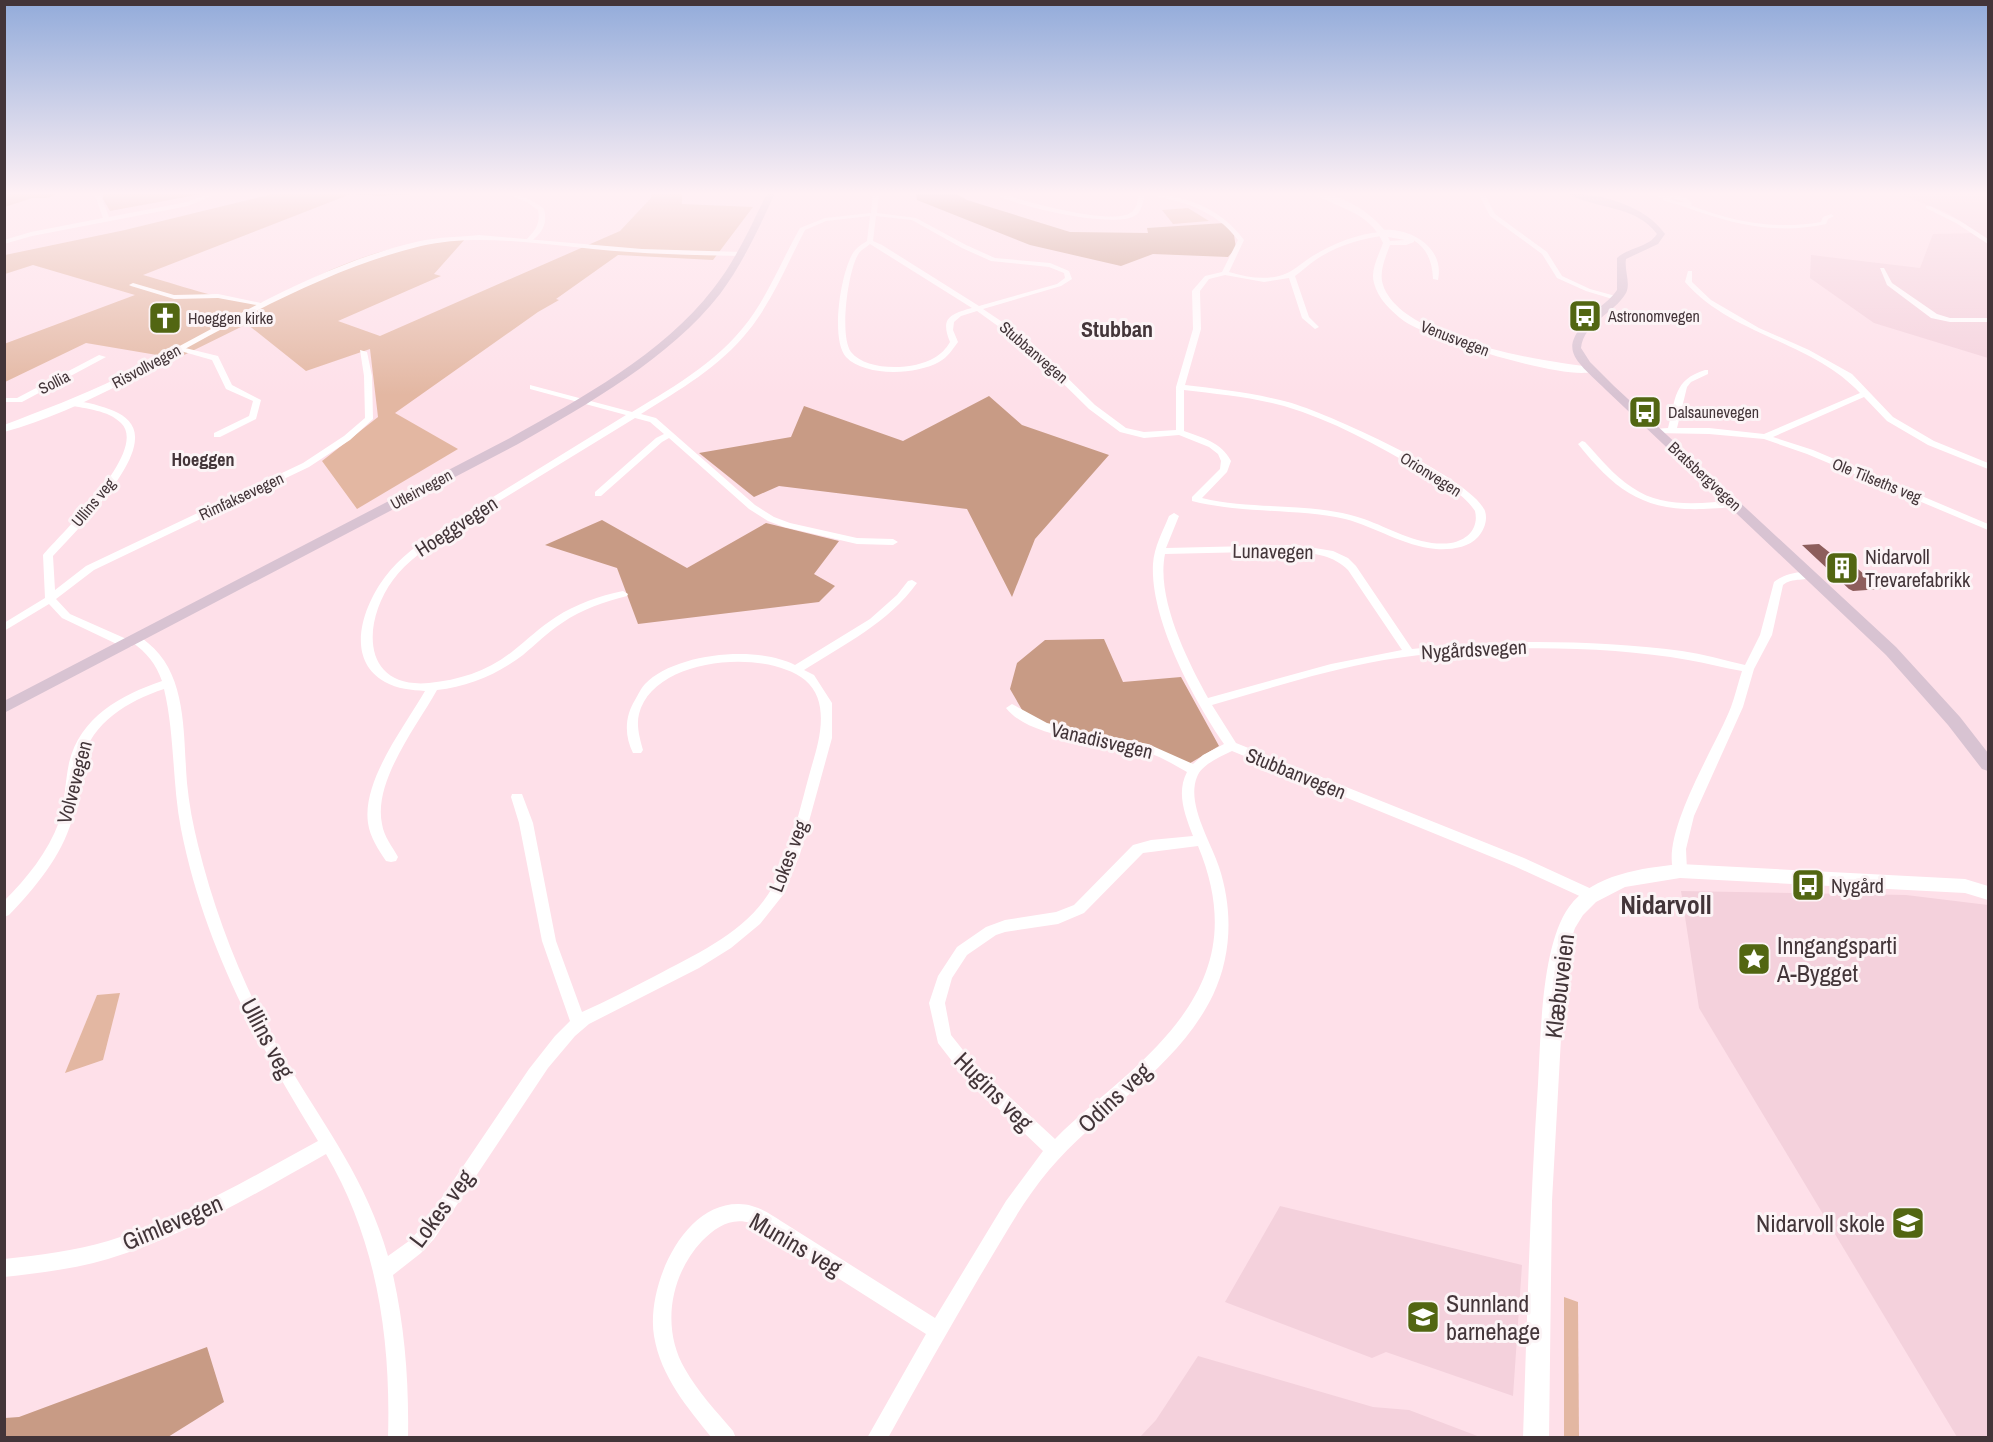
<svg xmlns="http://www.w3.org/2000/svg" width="1993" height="1442" font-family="'Archivo Narrow',sans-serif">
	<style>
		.built { fill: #f4d1dc }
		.green { fill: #e3b7a2 }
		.forest { fill: #c89b85 }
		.building { fill: #8d5e5c }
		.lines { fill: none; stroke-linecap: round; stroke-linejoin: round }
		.minor { fill: #fff; fill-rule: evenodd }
		.tertiary { fill: #fff; fill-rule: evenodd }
		.secondary { fill: #d8c3d2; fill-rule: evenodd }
		.labels { text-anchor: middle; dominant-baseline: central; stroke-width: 6; stroke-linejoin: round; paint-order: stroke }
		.far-poi-label { font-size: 16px; fill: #433539; stroke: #fcf4f6; text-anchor: start }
		.far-street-label { font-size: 16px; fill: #433539; stroke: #fcf4f6 }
		.far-neighbourhood-label { font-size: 18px; font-weight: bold; fill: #433539; stroke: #fcf4f6 }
		.street-label { font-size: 20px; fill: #433539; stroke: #fcf4f6 }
		.poi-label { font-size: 20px; fill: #433539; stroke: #fcf4f6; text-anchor: start }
		.far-district-label { font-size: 22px; font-weight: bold; fill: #433539; stroke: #fcf4f6 }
		.near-poi-label { font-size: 24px; fill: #433539; stroke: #fcf4f6; text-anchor: start }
		.near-street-label { font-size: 24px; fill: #433539; stroke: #fcf4f6 }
		.district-label { font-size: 26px; font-weight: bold; fill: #433539; stroke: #fcf4f6 }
	</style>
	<rect width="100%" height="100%" fill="#fee0e9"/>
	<g class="built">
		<path d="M1896,193H1988V358L1874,323L1810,278L1811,255L1920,268L1933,234L1979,233L1946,212Z"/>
		<path d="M1681,891L1906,895L1988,905V1437H1957L1699,1008Z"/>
		<path d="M1280,1206L1522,1265L1513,1396L1386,1352L1372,1358L1225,1302Z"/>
		<path d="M1198,1356L1373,1407L1409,1410L1480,1437H1140L1156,1420Z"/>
	</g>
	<g class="green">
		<path d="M5,193H53L55,195L47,198H32L5,207Z"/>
		<path d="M103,193H207L110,211L103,199Z"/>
		<path d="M277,193H433L380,196L351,194L143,275C177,284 224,302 259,303C271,303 318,275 333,269C379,249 416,242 466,238L434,274L441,276L338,321L380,336L620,231L651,198V193H682V204L753,207L713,260L618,255L556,299L559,300L538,312L395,413L458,449L357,509L322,461L378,417L370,349L306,371L247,324L180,357L157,355L86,343L5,382L4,344L135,295L33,265L5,274V255L125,230Z"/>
		<path d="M1188,208L1209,221L1173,224L1162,210Z"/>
		<path d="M120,993L103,1060L65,1073L97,995Z"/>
		<path d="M1564,1297L1578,1302L1579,1437H1564Z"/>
	</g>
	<g class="forest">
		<path d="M916,193H955L967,200L1070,232L1148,233L1147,228L1224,223L1234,235L1236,248L1228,257L1153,254L1121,266L1030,245L917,200Z"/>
		<path d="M989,396L1022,425L1109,455L1035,539L1012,597L967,509L779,486L754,497L699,453L791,437L804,406L903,441Z"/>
		<path d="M602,520L687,568L766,523L839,541L814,574L835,586L819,602L638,624L617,568L545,545Z"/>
		<path d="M1104,639L1123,682L1181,677L1219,746L1187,765L1144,745L1054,728L1025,715L1010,689L1017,663L1045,640Z"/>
		<path d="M207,1347L224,1402L168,1437H5V1418L19,1417Z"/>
	</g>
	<path class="building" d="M1819,544L1834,556H1843L1881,589L1853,591L1849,589L1802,545Z"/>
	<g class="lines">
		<g class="minor">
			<path d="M94,193H100L109,217L187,202L210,193H219L188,206L32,236L4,244V240L31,232L103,218Z"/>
			<path d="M504,193C519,193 533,200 544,209C548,224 542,233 530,242L525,241C535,231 541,224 538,210L527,202Z"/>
			<path d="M873,193H879L877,213L916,218L966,245L995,258L1050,263L1069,271L1072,279L1061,286L983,309L1029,340L1095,405L1126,428L1144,432L1176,430V387L1193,329L1192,291L1205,276L1222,272L1238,240C1215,209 1181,201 1145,194C1143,201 1142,211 1136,215C1115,230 1014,206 992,193H1001C1022,201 1118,228 1133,211C1137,207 1138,199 1139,193C1180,193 1219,206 1244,240L1229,272C1245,277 1263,280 1279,276C1292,273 1300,264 1311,257C1332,244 1356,234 1381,232V230C1410,227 1445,247 1438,280L1433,279C1432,250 1417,235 1388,233L1387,235C1360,239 1337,245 1314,261C1307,266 1302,271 1295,276L1309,317L1319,327L1315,329L1302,318L1289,278L1264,282L1225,275L1209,279L1200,291L1201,329L1185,385C1219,389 1254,393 1288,402C1325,412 1472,478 1485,511C1488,520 1484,530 1478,537C1468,548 1450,550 1436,549C1403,546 1376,527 1345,519C1295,508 1243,514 1192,501V497L1220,469L1221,461L1218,454L1209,447L1179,435L1144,438L1120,432L1089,409L1023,344L977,311L961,316L954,322L953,330L958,342C952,350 948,357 939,362C916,375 865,377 846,357C830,339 841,272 853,253C856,248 862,244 867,241L870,216L826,221L805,230C787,264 773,300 749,330C720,367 679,390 641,414L656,418L755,505L774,517L790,523L857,538L893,539L898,542L893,545L857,544L784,527L768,521L749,509L669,438L662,442L601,496H595V492L656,438L664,434L650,422L635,418L447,533C428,547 407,561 393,580C362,622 361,689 429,683C460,680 488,671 513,651C527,640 540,627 556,617C576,604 599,596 623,591L628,594L627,596C604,602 582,609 562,623C548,632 536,644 523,655C498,674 468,687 437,690C417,726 373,781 382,824C384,837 392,846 398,857L396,861L391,862L386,861C378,849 370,837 368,823C362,780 405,726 425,691C412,690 397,689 385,682C344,659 363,606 385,577C400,557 420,543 441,529L626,415L530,389V385L632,412C677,385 724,358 754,313C772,286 784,256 800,228L825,218L871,213ZM876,216L912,220L962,248L991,261L1049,267L1064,273L1065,278L1057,284L979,306L882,245L873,241ZM870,244L972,308C950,314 940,318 950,342C946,349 941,354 934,358C914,370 867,372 851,352C839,336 848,269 859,253C862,249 867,247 870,244ZM1184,390C1217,394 1251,397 1284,406C1332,420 1377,445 1420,470C1439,482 1462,491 1475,511C1479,528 1468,540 1451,543C1420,547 1392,529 1364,519C1312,501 1255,511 1202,498L1227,472L1231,461C1221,442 1203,438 1184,431Z"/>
			<path d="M1478,193H1484L1495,214L1547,252L1562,276L1590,289L1619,297V301L1586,291L1557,278L1542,254L1490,216Z"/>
			<path d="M1648,193L1686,197L1692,203L1690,205C1732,222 1776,230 1821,222L1823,217L1831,214L1834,216L1828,219L1826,224C1776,235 1732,224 1685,207C1678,204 1670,203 1663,200V198ZM1672,198L1684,202H1678L1670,199Z"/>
			<path d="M1926,206H1930L1960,221L1988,239V244L1956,223L1926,208Z"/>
			<path d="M1880,268H1884L1892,283L1937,314L1950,318H1988V322H1950L1931,318L1887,285Z"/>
			<path d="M1688,271H1692V282L1711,300L1759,328L1809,350L1852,374L1893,417L1934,441L1988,463V469L1928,445L1887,421L1864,397L1773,437L1813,450L1988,524V530L1807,454L1764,439L1709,434L1654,433V429L1668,428C1676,399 1673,380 1705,370H1708V374L1691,382L1687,387L1677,428H1709L1764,434L1860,393C1812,341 1732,336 1685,282Z"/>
			<path d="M133,283L174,295L218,294L266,304L262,306L218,298L174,299L131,286L129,285Z"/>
			<path d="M177,346L218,356L232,385L261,400L256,419L220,437H214V433L249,416L253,401L226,389L212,360L177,350Z"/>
			<path d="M360,350L367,352L372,376L373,419L350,440L309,467L94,570L56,599L70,614L131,641L133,644L131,647H123L62,618L49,604L4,631V623L45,598L43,555C60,534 150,451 121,423C108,410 86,409 69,405V401C83,400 102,406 114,411C126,416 136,425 135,439C134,473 76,531 53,556L55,590L86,566L303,463L344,436L365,418L364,376Z"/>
			<path d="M99,355L106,357L22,402H4V398H17Z"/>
			<path d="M1582,441L1585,442C1600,458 1614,476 1633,488C1662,508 1700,504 1734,500L1739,503C1730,509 1714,508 1703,509C1642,511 1615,490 1578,444Z"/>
			<path d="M1174,513L1179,516L1166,548L1296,545L1333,551L1348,558L1356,566L1412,649C1501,639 1593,640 1682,651C1703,654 1724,660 1745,665L1760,635L1774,582C1783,574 1806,568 1816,575C1807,582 1792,577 1783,585L1772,635L1754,669L1743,707L1694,816L1686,849L1687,871L1685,875L1680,876L1675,875C1657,838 1717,744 1731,707C1735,696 1738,683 1742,671C1724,668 1706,663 1688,660C1594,644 1477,645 1384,660C1325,670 1269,689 1212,705L1236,743L1524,858L1596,891L1598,895L1596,899L1591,901L1586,899L1514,866L1232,751C1220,757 1202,764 1197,777C1186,804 1211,842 1219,867C1233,909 1232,955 1213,995C1177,1069 1101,1109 1049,1170C1022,1202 1002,1240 980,1276C949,1329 918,1383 888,1438H867L926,1334L751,1223C731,1217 716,1227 702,1241C670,1275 661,1328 685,1369C698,1392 716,1411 733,1431L736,1438H712C687,1407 661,1377 654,1336C646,1288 682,1203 739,1204C755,1204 769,1213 781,1221L935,1318L1006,1201L1043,1151L962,1074L938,1043L929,1003L938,976L957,947L986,927L1005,920L1056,912L1074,905L1133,845L1151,840L1193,836C1185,815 1176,793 1187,772C1173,764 1160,756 1145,752C1107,741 1031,740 1006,708L1012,704L1047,723L1077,730L1148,744L1193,764L1203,755L1224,744C1194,700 1150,620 1153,564C1154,547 1163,531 1169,516ZM1296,551C1316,554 1333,555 1348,570L1402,650L1331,664L1208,698C1187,660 1156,598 1165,554ZM1198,846C1239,945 1201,1009 1127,1075C1103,1097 1077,1116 1055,1139L974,1064L951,1035L945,1003L952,978L967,955L996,935L1005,932L1058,924L1084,913L1143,853Z"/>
			<path d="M912,580L917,583C888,623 845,644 804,670L814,675L832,703V738L800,854L783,895L760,924L731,948L699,968L589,1024L575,1036L548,1068L434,1239L421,1253L393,1275C405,1329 409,1382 408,1438H388C391,1338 377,1241 326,1154C255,1194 185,1236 108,1259C74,1269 40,1273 4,1277V1259C40,1255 74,1251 108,1241C182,1219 250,1178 318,1141C257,1042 204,945 181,829C172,783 175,735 164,689C128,701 92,722 82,761C77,781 78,801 72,820C61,857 35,888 9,915L4,917V901C27,878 48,852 59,822C65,803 65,782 69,763C80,717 121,695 162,681C156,664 147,653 132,642L130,639L132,636C139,635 142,638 148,643C188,675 183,736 187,783C189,804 193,825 198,845C217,922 247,996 287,1063C327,1130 366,1180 388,1256L409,1241L422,1227L529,1069L555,1036L570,1021L542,941L519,823L511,797L512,794H522L533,823L556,941L582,1012C607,1001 631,988 655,976C698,953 749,931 773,886C791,852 801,803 812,765C820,739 830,701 805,680C766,648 653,657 639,714C636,726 640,739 643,750L641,753H633C624,735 625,716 635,700C638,695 641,688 645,684C675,653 757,645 795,665L870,619L897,595L908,581Z"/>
		</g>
		<g class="tertiary">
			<path d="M1312,193C1340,193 1369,210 1386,232L1402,233L1414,238V242L1406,245H1390C1386,256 1380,269 1382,281C1394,339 1542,361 1591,367L1596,370C1577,385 1427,338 1404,321C1391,311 1378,299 1374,283C1370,270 1379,255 1383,243C1369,211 1339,209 1312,193ZM1388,237L1405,240L1390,241Z"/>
			<path d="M479,235L642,249L742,252L746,254L742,256C692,255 642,254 593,249C537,244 477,233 421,246C358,261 294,291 237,321C161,360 88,409 4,432V425C43,410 81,396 118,378C217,329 311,266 420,241C439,237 460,237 479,235Z"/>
			<path d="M1680,864L1965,879L1988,886V900L1965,893L1680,878L1625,887L1596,902L1583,915L1575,928L1569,946L1561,1038L1552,1201L1549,1438H1523C1527,1319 1530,1202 1538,1084C1541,1035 1541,946 1569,907C1593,874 1643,868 1680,864Z"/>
		</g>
		<g class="secondary">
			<path d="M767,193H775C759,228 743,263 720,294C670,358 588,404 518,444L4,713V701L510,438C580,399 663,354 713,289C736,260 751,226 767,193Z"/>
			<path d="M1567,193C1600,193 1646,206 1665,234L1658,244L1626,259C1624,270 1631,283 1626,293C1614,314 1584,322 1581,348L1590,362L1614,386L1896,647L1960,717L1988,753V771L1982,769L1948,725L1886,655L1606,390C1571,356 1556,349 1597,310C1604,303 1612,298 1617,290V258C1629,247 1648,248 1657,234C1635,204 1595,210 1567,193Z"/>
		</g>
	</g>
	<linearGradient id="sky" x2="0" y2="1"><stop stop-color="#92abda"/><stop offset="0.49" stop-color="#fff1f5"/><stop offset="1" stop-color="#fff1f5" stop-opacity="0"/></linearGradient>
	<rect width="1993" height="395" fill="url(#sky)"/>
	<defs>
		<symbol id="bus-square" viewBox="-11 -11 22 22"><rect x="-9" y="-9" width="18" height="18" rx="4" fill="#526612" stroke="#fcf4f6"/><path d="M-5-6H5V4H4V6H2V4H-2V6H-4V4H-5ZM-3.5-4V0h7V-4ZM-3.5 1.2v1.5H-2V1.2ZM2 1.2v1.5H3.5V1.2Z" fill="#fff"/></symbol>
		<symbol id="church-square" viewBox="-11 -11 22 22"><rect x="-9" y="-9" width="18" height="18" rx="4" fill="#526612" stroke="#fcf4f6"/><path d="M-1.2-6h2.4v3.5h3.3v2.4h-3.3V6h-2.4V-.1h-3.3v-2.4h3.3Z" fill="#fff"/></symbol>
		<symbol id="building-square" viewBox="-11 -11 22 22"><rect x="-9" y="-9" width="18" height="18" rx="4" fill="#526612" stroke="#fcf4f6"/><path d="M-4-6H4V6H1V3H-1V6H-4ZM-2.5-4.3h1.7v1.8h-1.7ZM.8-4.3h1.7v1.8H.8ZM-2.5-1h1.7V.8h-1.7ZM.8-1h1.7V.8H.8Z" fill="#fff"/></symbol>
		<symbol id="sight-square" viewBox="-11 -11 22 22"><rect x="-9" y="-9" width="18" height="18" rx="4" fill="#526612" stroke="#fcf4f6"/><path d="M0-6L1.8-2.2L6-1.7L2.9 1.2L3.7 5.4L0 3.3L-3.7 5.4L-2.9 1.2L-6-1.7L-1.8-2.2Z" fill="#fff"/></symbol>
		<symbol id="school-square" viewBox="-11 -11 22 22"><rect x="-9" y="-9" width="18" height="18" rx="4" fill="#526612" stroke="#fcf4f6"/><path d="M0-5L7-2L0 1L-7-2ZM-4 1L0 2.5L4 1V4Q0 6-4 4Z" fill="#fff"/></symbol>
	</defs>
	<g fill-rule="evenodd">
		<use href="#bus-square" x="1566" y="297" width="38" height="38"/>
		<use href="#church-square" x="146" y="299" width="38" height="38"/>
		<use href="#bus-square" x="1626" y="393" width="38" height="38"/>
		<use href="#building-square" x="1823" y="549" width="38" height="38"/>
		<use href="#bus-square" x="1789" y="866" width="38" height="38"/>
		<use href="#sight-square" x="1735" y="940" width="38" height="38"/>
		<use href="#school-square" x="1889" y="1204" width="38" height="38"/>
		<use href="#school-square" x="1404" y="1298" width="38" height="38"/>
	</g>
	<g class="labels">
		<g class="far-poi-label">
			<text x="1608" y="316">Astronomvegen</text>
			<text x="188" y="318">Hoeggen kirke</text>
			<text x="1668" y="412">Dalsaunevegen</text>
		</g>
		<g class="far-street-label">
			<text transform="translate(1455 338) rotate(21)">Venusvegen</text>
			<text transform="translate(1034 352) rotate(41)">Stubbanvegen</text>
			<text transform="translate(146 366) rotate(-28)">Risvollvegen</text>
			<text transform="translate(54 382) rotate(-27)">Sollia</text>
			<text transform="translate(1431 474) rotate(32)">Orionvegen</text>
			<text transform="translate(1705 476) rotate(43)">Bratsbergvegen</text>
			<text transform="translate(1877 480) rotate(22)">Ole Tilseths veg</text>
			<text transform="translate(421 489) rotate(-28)">Utleirvegen</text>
			<text transform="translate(241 496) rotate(-25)">Rimfaksevegen</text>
			<text transform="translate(93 502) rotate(-50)">Ullins veg</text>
		</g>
		<g class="far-neighbourhood-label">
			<text x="203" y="459">Hoeggen</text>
		</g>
		<g class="street-label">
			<text transform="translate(456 526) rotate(-33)">Hoeggvegen</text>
			<text transform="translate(1273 551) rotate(1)">Lunavegen</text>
			<text transform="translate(1474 649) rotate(-3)">Nygårdsvegen</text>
			<text transform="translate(1102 740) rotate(13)">Vanadisvegen</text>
			<text transform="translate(1296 773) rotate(22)">Stubbanvegen</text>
			<text transform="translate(74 782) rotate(-75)">Volvevegen</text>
			<text transform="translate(788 856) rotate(-69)">Lokes veg</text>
		</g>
		<g class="poi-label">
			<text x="1865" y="556">Nidarvoll<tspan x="1865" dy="23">Trevarefabrikk</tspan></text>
			<text x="1831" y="885">Nygård</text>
		</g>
		<g class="far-district-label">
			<text x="1117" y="329">Stubban</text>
		</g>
		<g class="near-poi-label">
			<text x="1777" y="945">Inngangsparti<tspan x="1777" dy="28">A-Bygget</tspan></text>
			<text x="1885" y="1223" text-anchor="end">Nidarvoll skole</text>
			<text x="1446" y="1303">Sunnland<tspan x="1446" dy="28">barnehage</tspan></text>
		</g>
		<g class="near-street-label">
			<text transform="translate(1559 986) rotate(-83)">Klæbuveien</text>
			<text transform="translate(268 1038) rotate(62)">Ullins veg</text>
			<text transform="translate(994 1091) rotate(45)">Hugins veg</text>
			<text transform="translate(1114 1097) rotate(-43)">Odins veg</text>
			<text transform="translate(441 1208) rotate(-53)">Lokes veg</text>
			<text transform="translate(172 1222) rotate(-23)">Gimlevegen</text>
			<text transform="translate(796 1244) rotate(30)">Munins veg</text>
		</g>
		<g class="district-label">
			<text x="1666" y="904">Nidarvoll</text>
		</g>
	</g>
	<rect width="1993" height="1442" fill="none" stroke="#433539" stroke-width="12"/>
</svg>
